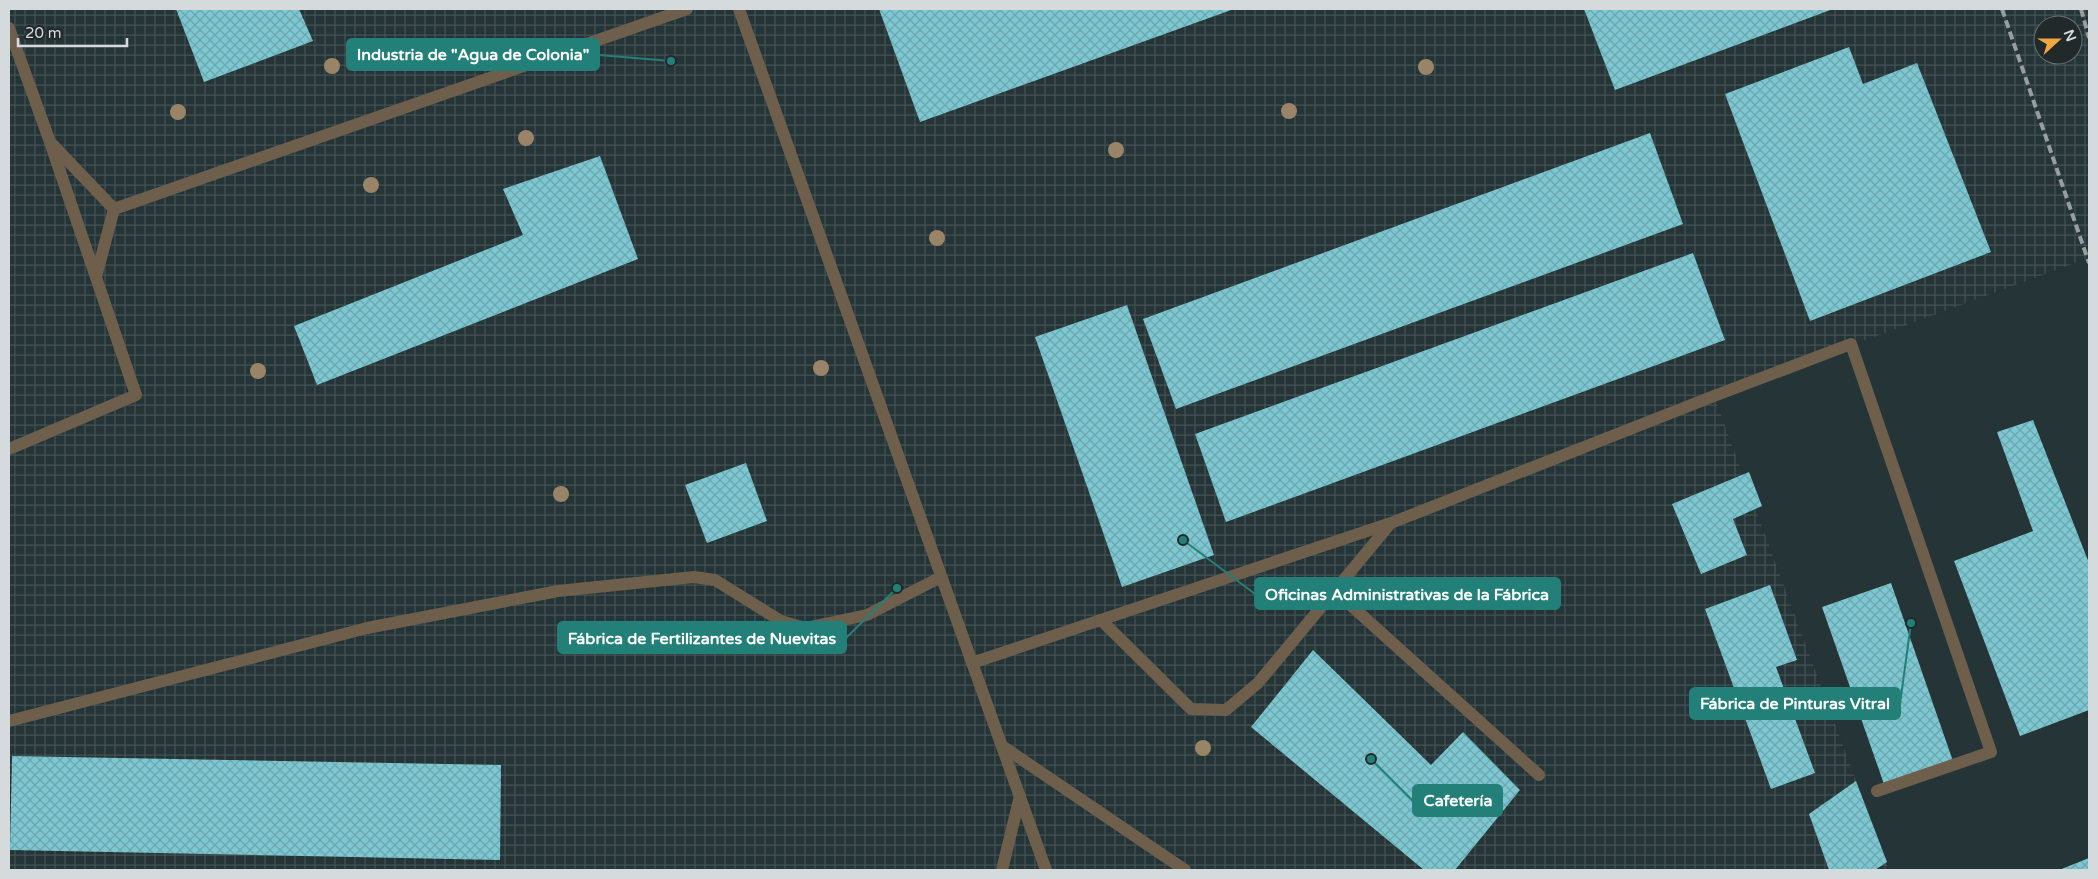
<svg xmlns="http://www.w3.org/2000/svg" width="2098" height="879" font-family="'Varela Round',sans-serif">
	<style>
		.built { fill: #243437 }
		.industrial { fill: url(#industrial-grid); fill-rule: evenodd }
		.building { fill: url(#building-cross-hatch) }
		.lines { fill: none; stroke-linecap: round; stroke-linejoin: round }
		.service { stroke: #6e5e4c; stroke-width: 12 }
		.rail { stroke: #979e9f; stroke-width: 4; stroke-dasharray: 8 4; stroke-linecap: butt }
		.tree { fill: #998468 }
		.leader { fill: none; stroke: #238079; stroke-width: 2 }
		.callout-dot { fill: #238079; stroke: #21292a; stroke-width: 2 }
		.callout { fill: #238079; stroke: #238079; stroke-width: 2 }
		.callout-label { font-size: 16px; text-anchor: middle; font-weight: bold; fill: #fff }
	</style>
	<defs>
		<pattern id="industrial-grid" width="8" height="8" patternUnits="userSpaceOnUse" patternTransform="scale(1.25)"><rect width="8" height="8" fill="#243437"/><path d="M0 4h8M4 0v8" fill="none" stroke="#435153"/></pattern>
		<pattern id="building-cross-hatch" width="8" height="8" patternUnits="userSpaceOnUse" patternTransform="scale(1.25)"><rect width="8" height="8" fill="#7cc7d1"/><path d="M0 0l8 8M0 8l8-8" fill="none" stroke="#6da6ad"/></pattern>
	</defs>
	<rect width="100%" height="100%" fill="#21292a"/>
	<path class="built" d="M2089,258V870H1889L1714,396Z"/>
	<path class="industrial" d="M9,9H2089V258L1714,396L1889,870H9ZM2043,25H2073V55H2043Z"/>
	<g class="building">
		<path d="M176,9H299L313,41L204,82Z"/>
		<path d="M879,9H1234L920,122Z"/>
		<path d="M1584,9H1833L1615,90Z"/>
		<path d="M1849,47L1863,84L1917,63L1991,252L1810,321L1725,94Z"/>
		<path d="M1650,133L1683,224L1176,409L1143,319Z"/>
		<path d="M600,156L638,259L317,385L294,326L523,235L503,189Z"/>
		<path d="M1693,253L1725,340L1226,522L1195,434Z"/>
		<path d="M1127,305L1214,555L1122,587L1035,337Z"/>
		<path d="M2033,420L2089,563V710L2020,736L1954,561L2033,531L1997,432Z"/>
		<path d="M746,463L767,521L707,543L685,485Z"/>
		<path d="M1749,472L1762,506L1733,519L1747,555L1701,574L1672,504Z"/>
		<path d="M1891,583L1954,764L1885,787L1822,607Z"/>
		<path d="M1770,585L1797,660L1776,667L1815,773L1771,789L1705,609Z"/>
		<path d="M1313,650L1431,765L1463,732L1520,790L1455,870H1424L1251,727Z"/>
		<path d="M12,756L501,765L500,860L10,850Z"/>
		<path d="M1856,781L1887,862L1875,870H1829L1809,814Z"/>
		<path d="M2089,858V870H2059Z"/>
	</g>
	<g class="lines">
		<g class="service">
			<path d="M739,9L1046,870"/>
			<path d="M9,28L50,142L114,209L687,9"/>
			<path d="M96,277L114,209"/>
			<path d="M9,449L136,395L51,145"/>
			<path d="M1335,591L1539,775"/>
			<path d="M1101,620L1191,709L1226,710L1258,683L1390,524"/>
			<path d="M972,663L1391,523L1714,396L1851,344L1991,752L1877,791"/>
			<path d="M9,721L367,628L558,591L694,577L715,580L781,621L805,628L867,615L941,577"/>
			<path d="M1002,746L1185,870"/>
			<path d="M1002,870L1020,796"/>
		</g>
		<g class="rail">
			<path d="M2002,9L2089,263"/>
			<path d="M2081,9L2089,38"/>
		</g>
	</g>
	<g class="tree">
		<circle cx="332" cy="66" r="8"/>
		<circle cx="1426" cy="67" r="8"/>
		<circle cx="1289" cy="111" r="8"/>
		<circle cx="178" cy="112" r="8"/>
		<circle cx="526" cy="138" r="8"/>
		<circle cx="1116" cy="150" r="8"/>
		<circle cx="371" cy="185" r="8"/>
		<circle cx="937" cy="238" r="8"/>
		<circle cx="821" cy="368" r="8"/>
		<circle cx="258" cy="371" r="8"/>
		<circle cx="561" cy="494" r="8"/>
		<circle cx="1203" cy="748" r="8"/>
	</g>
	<path class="leader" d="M671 61L599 55M1183 540L1255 594M897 588L846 638M1911 623L1900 704M1371 759L1413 801"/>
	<g class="callout-dot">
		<circle cx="671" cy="61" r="5"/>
		<circle cx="1183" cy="540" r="5"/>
		<circle cx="897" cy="588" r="5"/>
		<circle cx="1911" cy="623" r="5"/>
		<circle cx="1371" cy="759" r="5"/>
	</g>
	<g class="callout">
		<rect x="347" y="39" width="252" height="31" rx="5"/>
		<rect x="1255" y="578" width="305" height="31" rx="5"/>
		<rect x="558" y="622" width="288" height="31" rx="5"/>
		<rect x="1690" y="688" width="210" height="31" rx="5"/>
		<rect x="1413" y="785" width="89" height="31" rx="5"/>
	</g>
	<g class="callout-label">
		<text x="473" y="60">Industria de "Agua de Colonia"</text>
		<text x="1407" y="600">Oficinas Administrativas de la Fábrica</text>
		<text x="702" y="644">Fábrica de Fertilizantes de Nuevitas</text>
		<text x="1795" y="709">Fábrica de Pinturas Vitral</text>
		<text x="1458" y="806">Cafetería</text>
	</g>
	<rect width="2098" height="879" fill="none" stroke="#d5dbdc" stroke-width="20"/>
	<g transform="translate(2058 40) rotate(69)"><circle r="24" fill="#21292a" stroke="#697071"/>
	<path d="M0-4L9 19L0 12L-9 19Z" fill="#f2a541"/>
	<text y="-8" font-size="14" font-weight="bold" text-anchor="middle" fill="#d5dbdc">N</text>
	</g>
	<path d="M18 38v8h109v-8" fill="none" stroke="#d5dbdc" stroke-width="2.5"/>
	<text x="25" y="38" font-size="15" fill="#d5dbdc" stroke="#21292a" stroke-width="4" paint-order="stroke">20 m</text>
</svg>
